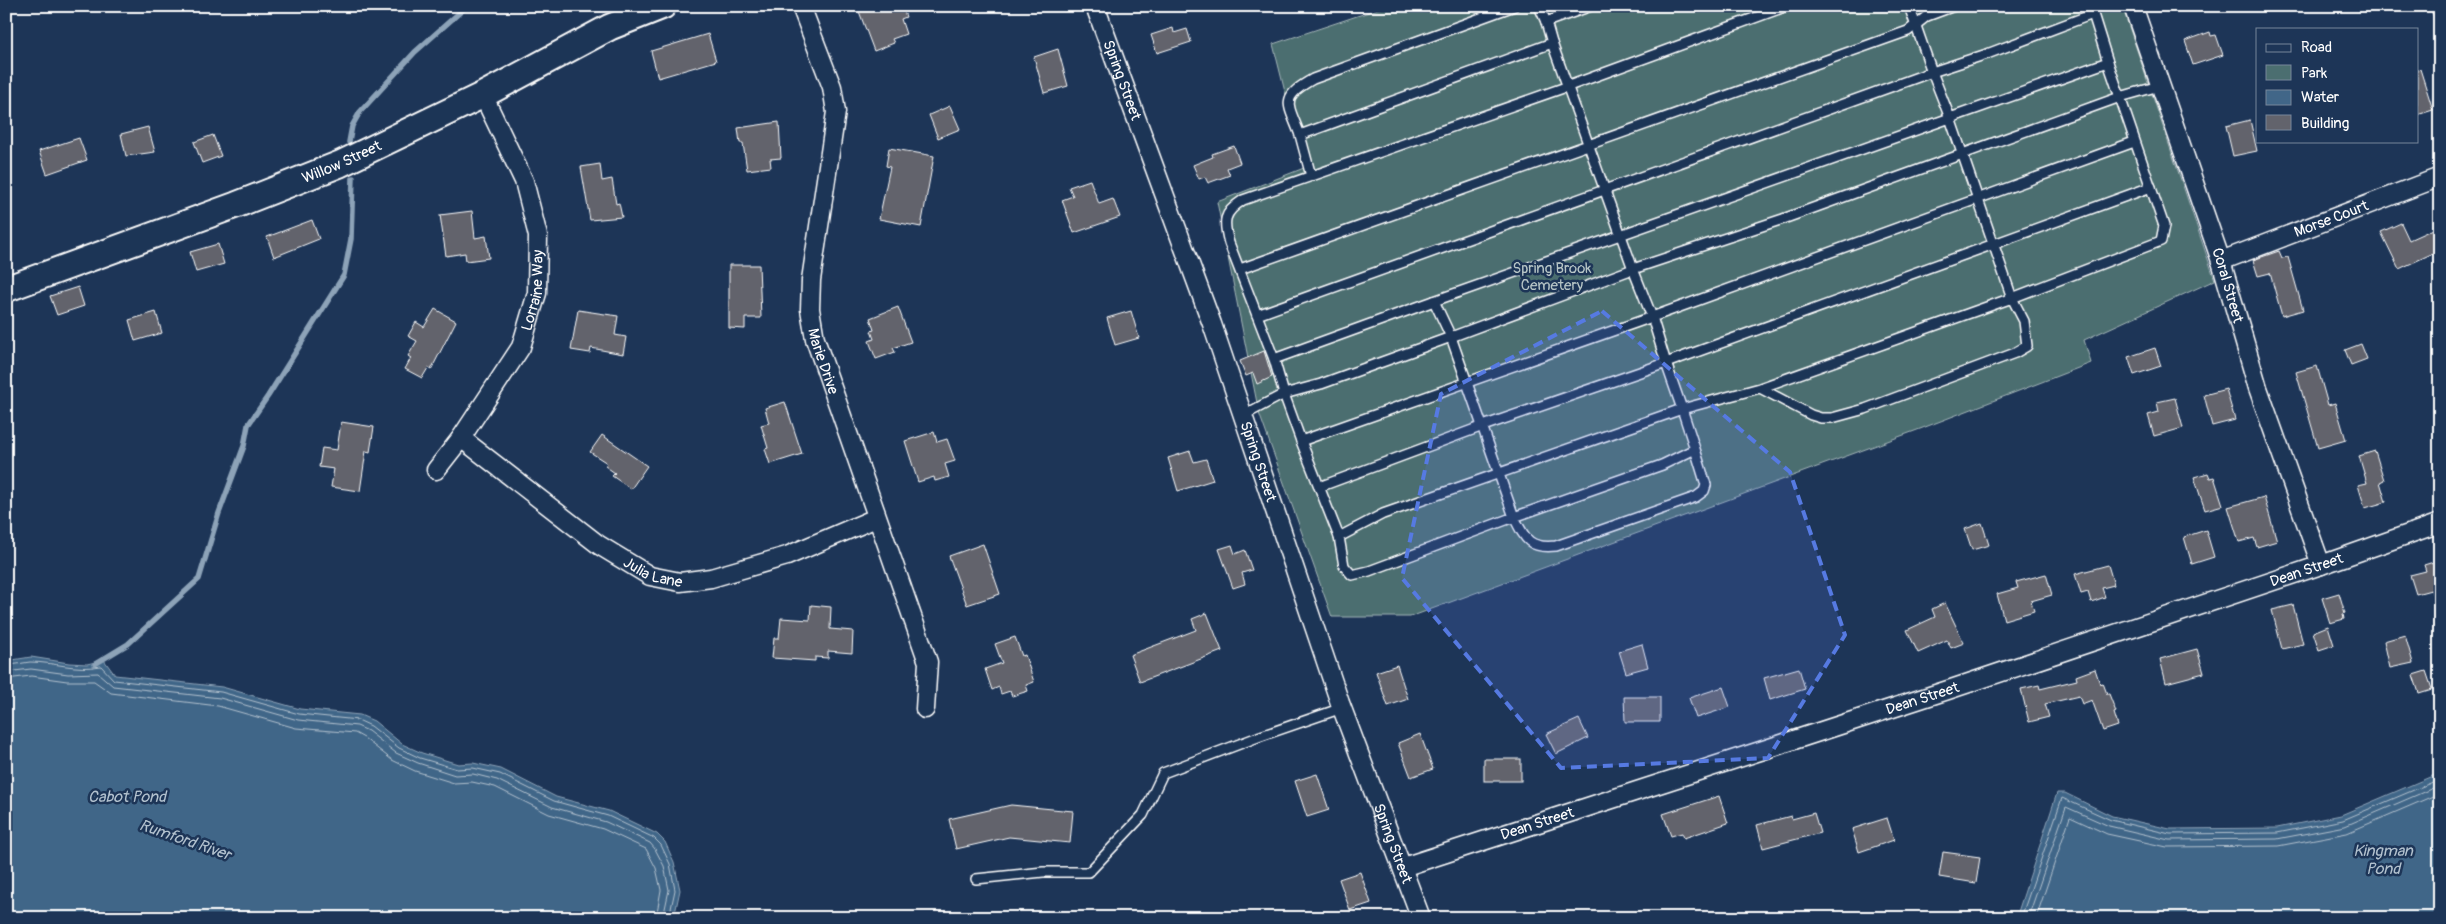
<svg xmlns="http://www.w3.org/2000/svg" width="2446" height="924" font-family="Pangolin,sans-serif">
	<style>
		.green { fill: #4b6e70; stroke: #a5b6b8 }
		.water { fill: #416688; stroke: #8da3b8 }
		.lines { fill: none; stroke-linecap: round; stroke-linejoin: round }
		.shore { stroke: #b3c2cf; stroke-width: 1 }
		.stream { stroke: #8da3b8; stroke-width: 5.5 }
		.building { fill: #62636c; stroke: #fff }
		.lane-casing { stroke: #fff; stroke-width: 12 }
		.street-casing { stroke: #fff; stroke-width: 21 }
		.secondary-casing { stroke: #fff; stroke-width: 29 }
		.lane { stroke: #1d3557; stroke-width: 9 }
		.street { stroke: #1d3557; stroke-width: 18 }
		.secondary { stroke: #1d3557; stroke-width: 25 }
		.marked { fill: #567ae2; fill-opacity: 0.2; stroke: #567ae2; stroke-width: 4; stroke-dasharray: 10 6; stroke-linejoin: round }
		.labels { text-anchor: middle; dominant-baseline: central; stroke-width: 5; stroke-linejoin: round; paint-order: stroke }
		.street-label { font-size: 15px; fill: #fff; stroke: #1d3557 }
		.park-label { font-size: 15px; fill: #b7c5c6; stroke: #1d3557 }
		.water-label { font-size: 16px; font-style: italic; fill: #b3c2cf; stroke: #1d3557 }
	</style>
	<rect width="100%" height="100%" fill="#1d3557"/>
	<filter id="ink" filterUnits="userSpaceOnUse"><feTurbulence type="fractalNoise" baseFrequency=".02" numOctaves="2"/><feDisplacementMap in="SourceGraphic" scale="10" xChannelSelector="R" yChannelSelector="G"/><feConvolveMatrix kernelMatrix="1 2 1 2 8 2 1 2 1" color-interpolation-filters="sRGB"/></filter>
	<g filter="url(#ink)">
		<path class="green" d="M1387,6H2122L2215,280L2084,340L2091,363L1920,429L1410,617H1332L1259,413L1217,202L1304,168L1273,44Z"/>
		<g class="water">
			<path d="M31,657L69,663L87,664L104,660L115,675L222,687L300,709L360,715L374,721L402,744L422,753L458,764L473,763L501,769L556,797L609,811L657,834L665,842L674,862L680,890L674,918H6V661Z"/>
			<path d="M2437,774H2440V918H2016L2057,793H2065L2112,816L2170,829L2277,828L2341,815Z"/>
		</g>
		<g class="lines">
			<g class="shore">
				<path d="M6,665C14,665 22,663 30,662C54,662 76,671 101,666L114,680L221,692L299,714L358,720L371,726L399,748L420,758L457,769L473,768L500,774L554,801L608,816L654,838L661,845L670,864L675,890L669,918"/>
				<path d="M6,672L31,669L68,674L98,673L113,686L220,698L298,720L357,726L368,731L396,753L418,763L455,775L473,774L497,780L552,807L606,822L650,843L655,849L664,866L669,890L663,918"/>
				<path d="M6,679L31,676L67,681H94L111,693L218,706L296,728L355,733L364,738L392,760L415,771L454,783L472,782L495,787L549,814L603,829L646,849L656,868L661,890L656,918"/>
				<path d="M2021,918L2062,798L2111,820L2170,834L2277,833L2343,820L2440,779"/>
				<path d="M2028,918L2066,807L2109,826L2169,840L2277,839L2345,826L2440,785"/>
				<path d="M2036,918L2070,817L2107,834L2167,847L2278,846L2347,833L2440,793"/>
			</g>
			<g class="stream">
				<path d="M349,142L352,126L360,112L415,52L467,6"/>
				<path d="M95,664L128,644L199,579L219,513L244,446L248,425L268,396L344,275L351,239L353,178"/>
			</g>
		</g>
		<g class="building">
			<path d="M857,6H902L906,17L901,19L906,34L892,39L894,43L874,51Z"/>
			<path d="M1173,28L1174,33L1187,29L1191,42L1157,53L1151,35Z"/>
			<path d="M2210,32L2211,36L2216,35L2223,55L2193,65L2185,41Z"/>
			<path d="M708,34L716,61L658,78L651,51Z"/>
			<path d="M1058,49L1068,86L1044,93L1034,57Z"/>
			<path d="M2420,69L2433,110L2417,115V70Z"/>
			<path d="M950,106L960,129L938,138L929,115Z"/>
			<path d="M2250,120L2257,151L2233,156L2226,126Z"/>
			<path d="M779,122L781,158L770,159L771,167L747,170L743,143H740L738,128Z"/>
			<path d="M148,127L155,152L126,156L121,134Z"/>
			<path d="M213,135L221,156L202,163L194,142Z"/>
			<path d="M79,138L87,160L47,174L39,151Z"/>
			<path d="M1234,146L1240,163L1227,168L1230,175L1208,183L1205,177L1199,179L1193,165L1213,157L1212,154Z"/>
			<path d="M889,148L934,156L921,227L879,219L890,167L886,166Z"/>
			<path d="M600,164L602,181L612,179L616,204L619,203L622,217L590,220L581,167Z"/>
			<path d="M1090,180L1099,204L1113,199L1120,217L1074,233L1062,200L1073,196L1069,187Z"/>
			<path d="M472,211L475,238L486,236L489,258L466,261L465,253L446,256L440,215Z"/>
			<path d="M312,220L319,239L274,257L267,237Z"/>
			<path d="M2401,223L2409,240L2440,226V250L2399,269L2381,232Z"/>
			<path d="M218,244L224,264L196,272L190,252Z"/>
			<path d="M2279,251L2282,258L2288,257L2303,310L2282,316L2270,273L2258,276L2253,260Z"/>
			<path d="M729,265H759L761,318H745V329L729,328Z"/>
			<path d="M78,287L84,306L57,315L50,296Z"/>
			<path d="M898,307L911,342L893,348L895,352L876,359L869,341L874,339L871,331L874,330L870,318Z"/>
			<path d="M435,309L456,321L431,370L428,368L422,378L405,369L411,358L408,356L417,341L408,336L416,322L424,327Z"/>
			<path d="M578,310L618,316L615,335L626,337L623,354L591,348L590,353L571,350Z"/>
			<path d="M1131,311L1139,338L1115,345L1107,318Z"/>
			<path d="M156,312L162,333L135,341L129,320Z"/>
			<path d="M2361,344L2367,359L2351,365L2345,350Z"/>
			<path d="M2155,348L2161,366L2134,375L2128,357Z"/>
			<path d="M1264,351L1272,377L1257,384L1253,373L1246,376L1240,361Z"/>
			<path d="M2317,366L2328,405L2335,403L2346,440L2318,448L2296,372Z"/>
			<path d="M2226,389L2235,420L2212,426L2204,395Z"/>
			<path d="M2175,398L2183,428L2154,436L2148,415L2159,412L2157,402Z"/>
			<path d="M785,402L802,454L770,464L765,449L768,448L761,425L769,423L765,408Z"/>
			<path d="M341,422L374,427L370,452L366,451L360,491L331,487L334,469L319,467L322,448L337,450Z"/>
			<path d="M934,432L937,442L947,439L955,461L945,464L949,477L935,481L934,477L918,482L905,441Z"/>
			<path d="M602,435L647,466L631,489L612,476L615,473L605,466L607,463L590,452Z"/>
			<path d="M1190,451L1194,462L1206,459L1213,480L1178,491L1168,458Z"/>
			<path d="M2375,451L2384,480L2380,482L2386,502L2365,508L2358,485L2367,483L2359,456Z"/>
			<path d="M2208,473L2210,478L2214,477L2223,505L2205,510L2194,477Z"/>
			<path d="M2264,497L2277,541L2257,547L2254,538L2239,542L2228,507Z"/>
			<path d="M1982,523L1989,545L1972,550L1965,529Z"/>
			<path d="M2206,530L2214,557L2192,564L2184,537Z"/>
			<path d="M983,544L1000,594L967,605L949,556Z"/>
			<path d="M1232,545L1235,554L1245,550L1252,570L1242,573L1245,584L1233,588L1219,549Z"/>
			<path d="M2440,560V605L2436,606L2431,590L2416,594L2410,575L2426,571L2424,565Z"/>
			<path d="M2108,565L2114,585L2102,588L2105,597L2091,602L2088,592L2081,594L2075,574Z"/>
			<path d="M2046,574L2052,595L2031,601L2034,611L2004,620L1997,594L2018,588L2016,582Z"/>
			<path d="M2339,593L2345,613L2343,614L2344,619L2330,623L2322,598Z"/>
			<path d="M1945,603L1964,643L1951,648L1947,640L1918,653L1907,630L1935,617L1932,609Z"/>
			<path d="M811,605L831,607L830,629L853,631L852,653L828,651V658L815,657V661L772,658L774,638H779L781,618L810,620Z"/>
			<path d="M2293,605L2303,644L2282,649L2272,610Z"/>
			<path d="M1207,613L1222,651L1140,682L1130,655L1196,630L1192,619Z"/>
			<path d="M2328,626L2334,645L2319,650L2313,632Z"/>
			<path d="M2405,635L2413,663L2390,668L2384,641Z"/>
			<path d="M1015,637L1022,656L1025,655L1034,682L1026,685L1028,691L1012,696L1010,691L1001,694L999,687L992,690L985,669L1002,663L995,644Z"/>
			<path d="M1642,644L1648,667L1626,673L1619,651Z"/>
			<path d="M2197,649L2204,673L2166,683L2160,659Z"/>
			<path d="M1397,665L1408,699L1388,706L1376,672Z"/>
			<path d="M1799,668L1805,689L1770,700L1764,678Z"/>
			<path d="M2095,669L2100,684L2103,683L2107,694H2109L2116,712L2114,713L2118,726L2103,731L2092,700L2082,704L2079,696L2045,704L2049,717L2029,722L2021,689L2039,685L2040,689L2077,680L2076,676Z"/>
			<path d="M2426,671L2432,689L2419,693L2413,675Z"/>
			<path d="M1723,687L1730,707L1696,718L1689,698Z"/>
			<path d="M1624,697H1660V722H1625Z"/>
			<path d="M1579,719L1588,738L1556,754L1546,734Z"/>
			<path d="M1420,734L1433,769L1411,777L1398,743Z"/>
			<rect x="1484" y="759" width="37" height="22"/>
			<path d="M1317,774L1329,810L1307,817L1295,781Z"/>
			<path d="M1719,796L1728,823L1684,838L1682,833L1671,836L1663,814Z"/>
			<path d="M1011,805L1073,811L1070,843L1009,837L956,849L949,819Z"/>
			<path d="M1814,813L1820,833L1763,848L1757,825L1791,816L1792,819Z"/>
			<path d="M1887,818L1894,840L1859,852L1852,829Z"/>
			<path d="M1943,852L1980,857L1976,883L1939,877Z"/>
			<path d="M1360,872L1371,903L1350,910L1339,879Z"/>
		</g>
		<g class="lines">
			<defs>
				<g id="lane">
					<path d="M1539,6L1546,22L1591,6"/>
					<path d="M1909,6L1932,72L1987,54L2093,14L2091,6"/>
					<path d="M2435,6L2440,16"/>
					<path d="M1552,43L1633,269L1783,219L2120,97L2159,86"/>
					<path d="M1300,135C1288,103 1279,98 1313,79L1514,6"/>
					<path d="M2134,142L1652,317L1666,363L2151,187"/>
					<path d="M1311,176L1300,135L1552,43L1546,22"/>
					<path d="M1240,269L1908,31L1927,16L1954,6"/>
					<path d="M1257,315L1932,72L1950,118L2108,62L2093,14"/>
					<path d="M1274,359L1434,301"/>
					<path d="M1244,415L1284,394L1301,441"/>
					<path d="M1695,449L1706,485L1704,491L1696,497L1556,546C1529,549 1525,539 1514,517L1369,571L1352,575L1344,566L1339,537L1383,514L1682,409L1695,449L1662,465L1514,517C1493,457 1472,397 1451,337L1321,384L1284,394L1274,359L1229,243C1223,221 1223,213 1243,200L1566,87L1787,6"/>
					<path d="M1319,487L1483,426L1666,363L1682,409L1760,388L2012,298L2024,321L2027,346L2015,353L1865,409L1832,418H1821L1811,415L1760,388"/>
					<path d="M1339,537L1301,441L1652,317L1633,269L1451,337L1434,301L1950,118L2012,298L2161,241L2164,226L2108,62"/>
					<path d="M976,879L1043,872H1089L1143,815L1163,773L1258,737L1342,708"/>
				</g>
				<g id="street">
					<path id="s1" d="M801,6L832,87L836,112L811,280L810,309L815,339L928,662L925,709"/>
					<path id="s2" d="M1095,6L1212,324L1340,703L1421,918"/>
					<path id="s3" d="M2133,6L2221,261L2258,388L2321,565"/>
					<path id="s4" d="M2221,261L2440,177"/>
					<path id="s5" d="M461,438L599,545L650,576L680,582L711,578L787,556L876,518"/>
					<path id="s6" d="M436,470L461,438L521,347L537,293L538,236L524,181L483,95"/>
					<path id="s7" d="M1403,867L1948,690L2321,565L2440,523"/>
				</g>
				<g id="secondary">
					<path id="s8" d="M6,289L236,205L340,164L483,95L610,27L663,6"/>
				</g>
			</defs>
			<use href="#lane" class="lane-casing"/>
			<use href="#street" class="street-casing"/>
			<use href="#secondary" class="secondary-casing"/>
			<use href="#lane" class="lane"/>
			<use href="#street" class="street"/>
			<use href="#secondary" class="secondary"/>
		</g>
	</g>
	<path class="marked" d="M1602,311L1790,472L1845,635L1768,758L1561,768L1402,578L1441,394Z"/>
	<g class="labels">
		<g class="street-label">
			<text stroke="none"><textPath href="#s2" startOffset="79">Spring Street</textPath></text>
			<text stroke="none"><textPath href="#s8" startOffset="359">Willow Street</textPath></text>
			<text stroke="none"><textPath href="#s4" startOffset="118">Morse Court</textPath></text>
			<text stroke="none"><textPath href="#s3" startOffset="295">Coral Street</textPath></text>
			<text stroke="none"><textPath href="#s6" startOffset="208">Lorraine Way</textPath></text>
			<text stroke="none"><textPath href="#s1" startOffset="365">Marie Drive</textPath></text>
			<text stroke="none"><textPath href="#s2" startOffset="484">Spring Street</textPath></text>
			<text stroke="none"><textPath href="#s5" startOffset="236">Julia Lane</textPath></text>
			<text stroke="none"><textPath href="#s7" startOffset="951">Dean Street</textPath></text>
			<text stroke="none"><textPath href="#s7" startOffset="546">Dean Street</textPath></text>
			<text stroke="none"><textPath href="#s7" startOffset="141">Dean Street</textPath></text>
			<text stroke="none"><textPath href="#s2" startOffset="889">Spring Street</textPath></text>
		</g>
		<g class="park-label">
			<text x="1552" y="268">Spring Brook<tspan x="1552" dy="17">Cemetery</tspan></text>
		</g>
		<g class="water-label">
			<text x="127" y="797">Cabot Pond</text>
			<text transform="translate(185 840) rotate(19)">Rumford River</text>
			<text x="2383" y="851">Kingman<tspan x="2383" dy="18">Pond</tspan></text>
		</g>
	</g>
	<rect width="2446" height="924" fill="none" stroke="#1d3557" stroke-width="25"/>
	<rect x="12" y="12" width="2421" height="899" fill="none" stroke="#fff" stroke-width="2" filter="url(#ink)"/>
	<rect x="2256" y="28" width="162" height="115" fill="#1d3557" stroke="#77869a"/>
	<rect x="2266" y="44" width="25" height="8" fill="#1d3557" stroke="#77869a"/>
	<text x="2301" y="52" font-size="15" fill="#ffffff">Road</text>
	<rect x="2266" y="65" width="25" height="15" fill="#4b6e70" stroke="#77869a"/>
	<text x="2301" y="78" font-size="15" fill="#ffffff">Park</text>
	<rect x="2266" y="90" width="25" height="15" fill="#416688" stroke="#77869a"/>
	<text x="2301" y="102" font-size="15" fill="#ffffff">Water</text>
	<rect x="2266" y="115" width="25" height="15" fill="#62636c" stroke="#77869a"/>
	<text x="2301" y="128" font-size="15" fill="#ffffff">Building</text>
</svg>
